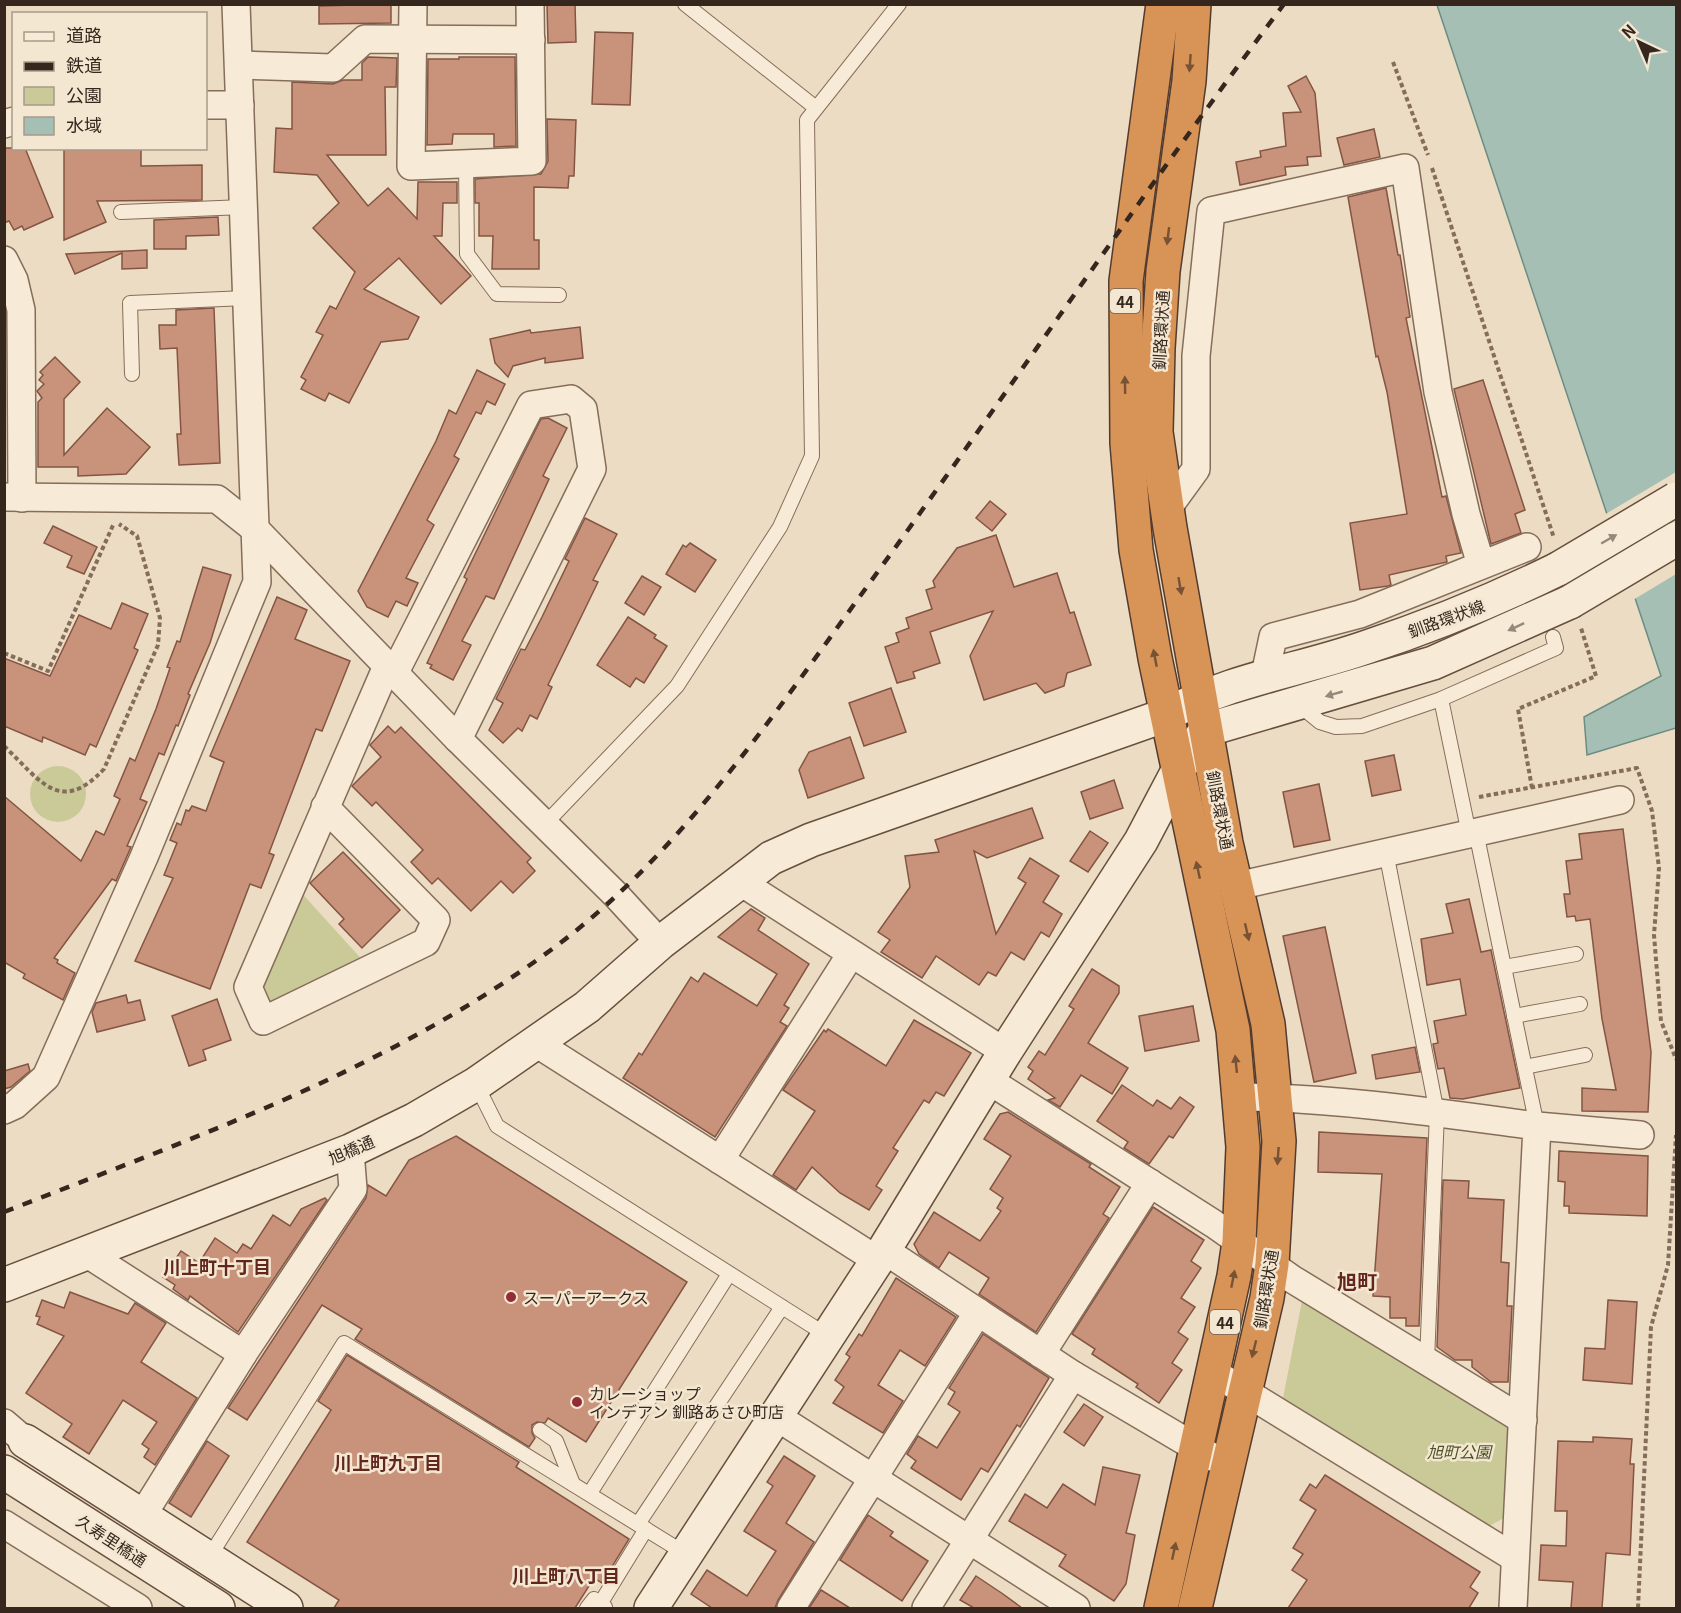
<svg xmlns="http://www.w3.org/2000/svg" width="1681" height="1613" font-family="Georgia,'Noto Sans JP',serif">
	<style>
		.green { fill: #c9ca98 }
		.water { fill: #a5bfb5; stroke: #6c8d82; stroke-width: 1.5 }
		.pier { fill: #ecdcc3 }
		.building { fill: #c9937b; stroke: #845542; stroke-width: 1.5 }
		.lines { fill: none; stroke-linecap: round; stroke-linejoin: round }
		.lane-casing { stroke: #856d5b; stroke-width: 16 }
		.street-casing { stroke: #856d5b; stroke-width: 30 }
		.secondary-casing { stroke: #674f3e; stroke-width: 36 }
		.highway-casing { stroke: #533c2f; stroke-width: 36 }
		.path { stroke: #856d5b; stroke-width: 4; stroke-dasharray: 4.5 3; stroke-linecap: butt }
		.lane { stroke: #f7ead6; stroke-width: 14 }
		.street { stroke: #f7ead6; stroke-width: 27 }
		.secondary { stroke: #f7ead6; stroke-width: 33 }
		.highway { stroke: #d89357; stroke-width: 33 }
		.rail { stroke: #36271e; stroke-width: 4.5; stroke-dasharray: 10 10; stroke-linecap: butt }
		.secondary-bridge-casing { stroke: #674f3e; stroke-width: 36; stroke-linecap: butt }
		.secondary-bridge { stroke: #f7ead6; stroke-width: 33 }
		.oneway { fill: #775235 }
		.oneway2 { fill: #96887a }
		.poi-dot { fill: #922d38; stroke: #f4e7d2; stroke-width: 2 }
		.labels { text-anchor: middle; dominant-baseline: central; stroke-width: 5; stroke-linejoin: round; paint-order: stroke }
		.shield { fill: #f4e7d2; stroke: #6f6154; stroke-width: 1.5 }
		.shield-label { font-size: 15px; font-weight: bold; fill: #36271e }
		.street-label { font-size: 16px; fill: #36271e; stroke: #f4e7d2 }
		.poi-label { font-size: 16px; fill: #36271e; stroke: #f4e7d2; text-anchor: start }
		.park-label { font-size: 16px; font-style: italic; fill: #4b5226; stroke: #f4e7d2 }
		.neighbourhood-label { font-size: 18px; font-weight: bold; fill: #61271f; stroke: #f4e7d2 }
		.quarter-label { font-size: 20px; font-weight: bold; fill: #61271f; stroke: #f4e7d2 }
	</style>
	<rect width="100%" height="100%" fill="#ecdcc3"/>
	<g class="green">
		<circle cx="58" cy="794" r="28"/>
		<path d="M297,888L366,964L266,1012L255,986Z"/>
		<path d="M1302,1301L1509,1426L1506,1517L1489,1526L1283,1398Z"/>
	</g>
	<path class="water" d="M1437,5H1676V728L1587,755L1584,717L1661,676Z"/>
	<path class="pier" d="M1676,472V574L1633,600L1604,515Z"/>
	<g class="building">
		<path d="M391,4V23L319,24V6Z"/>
		<path d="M547,4H575L576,42L548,43Z"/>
		<path d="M595,32L633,33L630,105L592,104Z"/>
		<path d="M368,57L397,58L396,87H385L386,155H327L368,206L388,188L417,219L418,182H457V203H443L442,236H434L471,276L441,304L399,258L364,289L419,317L408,339L381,342L349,403L329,393L325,401L301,389L306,380L301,377L323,335L316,332L330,306L336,309L355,272L313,228L339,203L317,175L274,172L276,128L292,129V82L333,84L343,80H362V63Z"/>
		<path d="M459,57H515L516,146L494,147V134H453L452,144L427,145L428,59H459Z"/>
		<path d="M1306,76L1315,93L1321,156L1307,157L1308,165L1285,167L1286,175L1240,185L1236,162L1261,157L1260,151L1286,146L1283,113L1301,112L1288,86Z"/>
		<path d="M547,119L576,120L574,176H569L568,188L534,187V240H539V269H492L493,236H479V203H475V179L541,174L548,161Z"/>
		<path d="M1374,129L1380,157L1344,165L1337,138Z"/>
		<path d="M4,148H25L53,217L24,230L22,226L14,230L9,221L4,223Z"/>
		<path d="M64,148H141V166L202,165V200L97,201L106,222L64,240Z"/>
		<path d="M1386,188L1398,255H1400L1410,317L1406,318L1442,497L1446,496L1461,553L1446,556L1447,562L1389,575L1391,585L1388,586L1360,590L1350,523L1407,514L1387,392L1378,356L1376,357L1348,197Z"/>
		<path d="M218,217L219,235L186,236V249H154V220Z"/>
		<path d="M147,250V268L122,269V253L75,274L66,254Z"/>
		<path d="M214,308L220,463L179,465L177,434H181L177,348L160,349L159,325H176V310Z"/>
		<path d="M580,327L583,358L545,363V358L513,366L508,377L495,363L490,339L530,330L531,333Z"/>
		<path d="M55,357L80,382L64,399V455L107,408L150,447L126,474L78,476V467H38V402L42,398L37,391L44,384L39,380L43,375L40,372Z"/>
		<path d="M477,370L505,384L495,405L487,401L481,414L476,412L454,456L459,459L427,520L434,525L406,578L418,583L407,606L396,601L388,617L367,607L358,591L436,441L449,410L456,414Z"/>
		<path d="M1483,380L1525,510L1515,514L1521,533L1491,544L1454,389Z"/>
		<path d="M548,418L567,428L543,476L549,479L494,599L486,596L462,641L471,645L453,680L430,668L432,665L427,663L467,579L464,577L521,459L541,419Z"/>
		<path d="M990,501L1006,514L992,531L976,518Z"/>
		<path d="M585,518L617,534L593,580L598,582L548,685L552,687L537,719L530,715L522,731L518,728L503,743L489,730L503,703L496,699L521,649L525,650L542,617L569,561L565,559Z"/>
		<path d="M53,526L97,547L84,574L67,567L72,556L44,543Z"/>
		<path d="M996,535L1014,587L1057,573L1070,613L1074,612L1091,665L1067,673L1064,686L1045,693L1036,683L984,700L970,656L993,611L930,632L940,663L913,672L915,678L897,683L885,647L899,642L896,633L909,628L906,618L932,609L926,590L935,587L933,581L957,548Z"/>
		<path d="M690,543L716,560L695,592L666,574L683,545L686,547Z"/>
		<path d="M203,567L231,575L210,643L188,694L190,695L178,726L176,725L164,755L159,753L140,799L147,802L127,846L131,847L116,881L112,879L54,958L58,960L57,963L75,973L63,1000L23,978L25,974L4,962V796L81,861L96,831L104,835L120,799L114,796L130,758L135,761L156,709L170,668L167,667L177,641L180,642Z"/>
		<path d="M642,576L661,587L644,615L625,603Z"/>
		<path d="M277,597L307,610L295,639L350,661L322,731L316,729L269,853L274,855L261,888L250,884L210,989L135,961L173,878L164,875L177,843L170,840L177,823L181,825L186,810L189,811L192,806L206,811L224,762L210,756Z"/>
		<path d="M122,603L148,614L134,648L138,650L96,747L90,744L85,755L43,737L42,742L4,726V658L50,676L79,615L111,629Z"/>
		<path d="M628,617L656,635L654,638L667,646L644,683L636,678L630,687L597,665Z"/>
		<path d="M891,688L906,732L864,746L849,703Z"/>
		<path d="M388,726L395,733L401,727L531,858L527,862L535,871L513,893L501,881L471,911L438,878L432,884L411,862L423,850L376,802L372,806L352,786L381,757L370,745Z"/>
		<path d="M850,737L864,778L808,798L799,770L809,752Z"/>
		<path d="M1394,755L1401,790L1372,796L1365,761Z"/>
		<path d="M1114,780L1123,808L1090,819L1081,792Z"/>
		<path d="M1319,784L1330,840L1294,847L1283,792Z"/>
		<path d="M1032,808L1043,838L987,858L974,851L996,934L1026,883L1018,878L1030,858L1059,876L1043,902L1062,914L1049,937L1041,932L1024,960L1011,952L996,976L988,972L979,985L936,956L922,978L881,952L890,940L878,932L910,887L905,856L939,852L935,840Z"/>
		<path d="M1623,829L1651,1052L1648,1112L1582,1111V1088L1616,1090L1602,1019L1590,919L1576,921L1575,916L1567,917L1564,894H1570L1566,861L1582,859L1579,834Z"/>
		<path d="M1090,831L1108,843L1088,872L1070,861Z"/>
		<path d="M343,852L400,910L362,948L339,924L344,919L310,883Z"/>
		<path d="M1469,899L1481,952L1491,950L1520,1088L1463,1099L1450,1098L1444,1068L1438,1069L1433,1044L1438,1043L1434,1021L1466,1015L1460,979L1427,985L1421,939L1453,933L1446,904Z"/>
		<path d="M751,909L765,918L758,930L809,964L784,1005L789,1008L780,1022L787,1026L715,1137L623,1078L639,1053L642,1055L691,977L698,982L704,973L757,1006L777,974L718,937Z"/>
		<path d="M1325,927L1356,1073L1314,1082L1283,936Z"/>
		<path d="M1092,969L1119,986V993L1088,1043L1128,1068L1112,1094L1081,1075L1060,1107L1048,1100L1055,1098L1028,1079L1033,1071L1028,1067L1039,1051L1045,1055L1074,1009L1069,1006Z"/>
		<path d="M126,995L128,1003L140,1000L145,1020L97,1032L92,1012L96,1003Z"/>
		<path d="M217,999L231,1040L203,1050L206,1060L189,1066L172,1016Z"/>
		<path d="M1193,1006L1199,1041L1145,1051L1139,1016Z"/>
		<path d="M914,1020L971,1053L944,1096L936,1092L929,1103L924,1100L893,1148L898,1151L876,1186L882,1190L869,1210L840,1193L812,1167L796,1190L773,1175L815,1111L783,1090L824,1030L826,1032L828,1029L886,1066Z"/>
		<path d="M1415,1047L1420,1072L1376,1079L1372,1055Z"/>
		<path d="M28,1064L30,1071L11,1087L4,1089V1071Z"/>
		<path d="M1122,1085L1153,1106L1157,1100L1171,1109L1180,1097L1194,1107L1173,1138L1169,1136L1149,1164L1124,1148L1128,1142L1097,1121Z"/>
		<path d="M1008,1112L1091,1164L1089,1167L1120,1187L1103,1214L1109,1218L1036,1332L979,1294L989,1278L949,1252L939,1268L919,1254L914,1244L934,1212L980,1241L1001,1211L997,1208L1003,1198L990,1189L1011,1156L984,1139L1000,1114Z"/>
		<path d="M1319,1132L1427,1138L1419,1326H1406V1318H1390V1297L1373,1296L1382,1174L1318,1172Z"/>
		<path d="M456,1136L687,1282L586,1442L548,1418L545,1423L537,1422L532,1425V1433L535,1438L529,1447L355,1339L362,1329L322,1305L247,1420L228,1408L366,1198L368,1185L386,1196L409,1160Z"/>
		<path d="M1559,1151L1648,1156L1647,1216L1569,1213V1206H1564L1565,1182L1558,1181Z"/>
		<path d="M1443,1180L1469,1181L1468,1198L1504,1200L1501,1262L1509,1263L1507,1306H1512L1508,1382H1491L1472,1367V1360H1455L1437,1347Z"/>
		<path d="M325,1198L327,1200L238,1332L190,1296L188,1300L173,1289L175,1285L163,1277L181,1251L199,1263L215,1238L237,1253L243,1244L251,1249L273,1215L290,1226L301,1209Z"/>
		<path d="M1153,1207L1204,1240L1191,1261L1201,1268L1181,1298L1195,1307L1178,1332L1188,1339L1172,1363L1182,1370L1159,1403L1136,1387L1138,1384L1092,1354L1095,1349L1072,1334Z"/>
		<path d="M896,1278L956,1317L925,1366L900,1350L878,1385L903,1401L883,1433L833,1403L844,1387L835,1380L850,1357L846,1354L859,1334L862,1336Z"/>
		<path d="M70,1292L128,1314L135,1303L166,1323L141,1362L197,1398L155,1465L144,1457L149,1449L142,1444L157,1422L123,1400L89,1454L63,1437L72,1424L26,1393L64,1336L37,1324L40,1317L36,1316L42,1300L64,1308Z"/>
		<path d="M1608,1300L1637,1302L1632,1384L1583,1380L1585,1348L1605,1349Z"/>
		<path d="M983,1334L1049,1378L1020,1427L1017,1425L988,1472L981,1468L961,1500L911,1468L916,1461L907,1454L918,1436L937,1448L960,1412L948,1404L955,1392L949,1388Z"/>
		<path d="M347,1355L519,1462L516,1467L629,1539L602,1583L594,1578L575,1608H334L339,1600L247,1542L331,1410L318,1401Z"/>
		<path d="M1084,1404L1103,1417L1084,1446L1064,1432Z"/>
		<path d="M1593,1437L1632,1439L1630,1464H1634L1630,1555L1606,1553L1602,1608H1571L1573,1582L1539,1580L1541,1545L1566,1546L1567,1511H1555L1558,1441L1593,1442Z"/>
		<path d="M207,1441L229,1456L191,1517L169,1503Z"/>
		<path d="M784,1456L815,1476L786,1523L814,1542L778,1600L775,1608H712L691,1594L707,1570L747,1596L776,1551L744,1531L773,1486L767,1482Z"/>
		<path d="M1103,1467L1140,1475L1126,1533L1135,1535L1126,1584L1114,1601L1059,1566L1066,1555L1009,1521L1025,1494L1047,1508L1063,1484L1095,1505Z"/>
		<path d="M1325,1475L1480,1572L1470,1587L1478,1593L1469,1608H1288L1307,1580L1292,1570L1303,1554L1293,1548L1316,1510L1300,1500L1310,1484L1316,1488Z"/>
		<path d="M868,1515L893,1532L890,1536L928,1561L902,1601L840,1560Z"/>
		<path d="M976,1576L1003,1594L1022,1608H974L960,1600Z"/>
		<path d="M821,1590L850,1608H809Z"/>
	</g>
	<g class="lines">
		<defs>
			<g id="lane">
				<path d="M685,4L816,108"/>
				<path d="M466,164L467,254L497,294L559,295"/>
				<path d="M121,212L244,207"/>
				<path d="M132,374L130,303L246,298"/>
				<path d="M1441,699L1469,834"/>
				<path d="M1298,704L1320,722L1336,727L1362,726L1441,699L1556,648L1553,637"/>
				<path d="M545,824L677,686L780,527L812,456L807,120L899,4"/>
				<path d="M1476,832L1537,1126"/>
				<path d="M1386,852L1437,1113L1427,1361"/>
				<path d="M1504,967L1576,954"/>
				<path d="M1514,1016L1580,1004"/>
				<path d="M1525,1067L1585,1055"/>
				<path d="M476,1084L497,1126L828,1336"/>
				<path d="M540,1430L556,1441L573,1484"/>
				<path d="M590,1493L729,1274"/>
				<path d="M638,1524L782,1307"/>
				<path d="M208,1559L344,1343L686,1554"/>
				<path d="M600,1604L646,1529"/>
				<path d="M587,1608L594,1599L605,1607"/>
			</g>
			<g id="street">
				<path d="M413,4L411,166L532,161L530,4"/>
				<path d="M239,65L333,68L365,39L531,40"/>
				<path d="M206,105H240"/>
				<path d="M4,124L14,121"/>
				<path d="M4,260L14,280L21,310L22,498"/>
				<path d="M4,497L217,499L256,530L458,739L616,895L660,943"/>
				<path d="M1167,509L1196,469V356L1211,211L1405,168L1438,392L1466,514L1481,565"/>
				<path d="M394,674L531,405L571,399L583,409L592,469L458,739"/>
				<path d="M1265,675L1273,637L1360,614L1527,547"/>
				<path d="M325,807L436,920L426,942L263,1021L248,987L387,666"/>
				<path d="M739,881L1005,1052"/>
				<path d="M1237,886L1620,800"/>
				<path d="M536,1043L877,1260"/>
				<path d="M988,1080L1214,1224L1292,1279L1523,1420"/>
				<path d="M1240,1097C1339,1098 1439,1113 1537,1126L1513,1608"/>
				<path d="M4,1110L15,1105L46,1077L144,857L257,582L236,4"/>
				<path d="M1537,1126L1640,1135"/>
				<path d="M720,1160L851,954"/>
				<path d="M884,1250L1073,1375L1212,1457"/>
				<path d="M86,1253L243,1354L353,1189L350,1151"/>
				<path d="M1041,1354L1150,1183"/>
				<path d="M1213,1372L1515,1558"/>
				<path d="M777,1417L1076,1608"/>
				<path d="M4,1423L25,1441"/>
				<path d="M142,1516L243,1354"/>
				<path d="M4,1524L138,1608"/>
				<path d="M791,1608L978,1312"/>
				<path d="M926,1608L1073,1375"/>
			</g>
			<g id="secondary">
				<path d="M1206,730L1433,663L1570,602"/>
				<path d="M4,1285L350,1151L414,1120L476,1084L587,1007L660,943L771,858L811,840L1166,715C1234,678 1294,672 1364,648C1431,626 1495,600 1558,569"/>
				<path d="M25,1441L286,1608"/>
				<path d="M4,1472L218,1608"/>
				<path d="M651,1608L884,1250L1005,1052L1141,841L1180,767L1206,730"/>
			</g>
			<g id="highway">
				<path d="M1194,4L1189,81L1163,271L1158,348L1156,432L1170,528L1226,843L1268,1024L1279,1141L1272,1264L1267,1298L1195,1608"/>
				<path d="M1161,1608L1234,1276L1239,1242L1243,1147L1233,1030L1155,658L1136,550L1127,443L1126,281L1163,4"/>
			</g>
		</defs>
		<use href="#lane" class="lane-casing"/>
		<use href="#street" class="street-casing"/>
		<use href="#secondary" class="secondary-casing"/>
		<use href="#highway" class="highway-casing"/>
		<g class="path">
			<path d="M1393,62L1428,155"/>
			<path d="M1432,168L1554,538"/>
			<path d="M4,653L48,671L114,523"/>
			<path d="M4,746C40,780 60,816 104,769L158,645L160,618L137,536L119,524"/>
			<path d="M1532,788L1518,709L1596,676L1581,628"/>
			<path d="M1479,797L1637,768L1652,811L1659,868L1654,935L1661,1021L1676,1059"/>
			<path d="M1638,1608L1651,1327L1668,1265L1676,1135"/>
		</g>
		<use href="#lane" class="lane"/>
		<use href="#street" class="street"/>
		<use href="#secondary" class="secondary"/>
		<use href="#highway" class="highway"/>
		<path class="rail" d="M4,1212C190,1139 381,1073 544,955C677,860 771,718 866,588C1007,394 1140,196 1284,4"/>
		<defs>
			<g id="secondary-bridge">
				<path d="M1558,569L1676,499"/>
				<path d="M1570,602L1676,539"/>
			</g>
		</defs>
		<use href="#secondary-bridge" class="secondary-bridge-casing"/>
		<use href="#secondary-bridge" class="secondary-bridge"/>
	</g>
	<defs><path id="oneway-solid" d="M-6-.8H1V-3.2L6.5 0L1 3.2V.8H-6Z" transform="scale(1.5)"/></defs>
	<g class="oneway">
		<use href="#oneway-solid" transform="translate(1190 63) rotate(94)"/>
		<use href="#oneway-solid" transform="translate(1168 236) rotate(97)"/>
		<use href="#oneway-solid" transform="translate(1125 385) rotate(-91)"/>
		<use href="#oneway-solid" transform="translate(1180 586) rotate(80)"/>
		<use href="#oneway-solid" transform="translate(1155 658) rotate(-101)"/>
		<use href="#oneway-solid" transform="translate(1198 870) rotate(-102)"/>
		<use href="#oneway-solid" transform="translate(1247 932) rotate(77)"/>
		<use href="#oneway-solid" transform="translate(1236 1064) rotate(-96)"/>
		<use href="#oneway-solid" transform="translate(1278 1156) rotate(94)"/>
		<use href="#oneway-solid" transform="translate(1233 1279) rotate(-79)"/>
		<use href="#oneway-solid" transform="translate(1254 1349) rotate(104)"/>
		<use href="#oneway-solid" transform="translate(1174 1551) rotate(-78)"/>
	</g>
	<g class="oneway2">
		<use href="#oneway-solid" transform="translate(1609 539) rotate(-30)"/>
		<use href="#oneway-solid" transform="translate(1516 627) rotate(155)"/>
		<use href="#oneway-solid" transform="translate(1334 694) rotate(164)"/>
	</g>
	<g class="poi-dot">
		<circle cx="511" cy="1297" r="6"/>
		<circle cx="577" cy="1402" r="6"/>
	</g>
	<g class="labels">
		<g class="shield">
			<rect x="1110" y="289" width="30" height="24" rx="4.5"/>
			<rect x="1210" y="1310" width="30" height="24" rx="4.5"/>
		</g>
		<g class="shield-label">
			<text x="1125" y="301">44</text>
			<text x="1225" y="1322">44</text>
		</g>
		<g class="street-label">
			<text transform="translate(1160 330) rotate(-87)">釧路環状通</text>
			<text transform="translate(1446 618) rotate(-20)">釧路環状線</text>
			<text transform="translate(1221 810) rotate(79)">釧路環状通</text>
			<text transform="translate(351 1149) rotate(-23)">旭橋通</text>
			<text transform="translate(1265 1289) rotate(-81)">釧路環状通</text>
			<text transform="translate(112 1540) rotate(33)">久寿里橋通</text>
		</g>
		<g class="poi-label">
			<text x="523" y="1297">スーパーアークス</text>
			<text x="589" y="1393">カレーショップ<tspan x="589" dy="18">インデアン 釧路あさひ町店</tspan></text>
		</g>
		<g class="park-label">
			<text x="1459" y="1451">旭町公園</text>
		</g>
		<g class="neighbourhood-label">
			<text x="217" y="1266">川上町十丁目</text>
			<text x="388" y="1462">川上町九丁目</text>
			<text x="566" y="1575">川上町八丁目</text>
		</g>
		<g class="quarter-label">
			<text x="1357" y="1280">旭町</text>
		</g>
	</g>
	<rect width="1681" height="1613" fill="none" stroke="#36271e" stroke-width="12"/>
	<rect x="12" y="12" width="195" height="138" fill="#f4e7d2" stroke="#a89a8a" stroke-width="1.5"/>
	<rect x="24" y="32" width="30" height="9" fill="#f7ead6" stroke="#a89a8a" stroke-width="1.5"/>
	<text x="66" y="42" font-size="18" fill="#36271e">道路</text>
	<rect x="24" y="62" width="30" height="9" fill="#36271e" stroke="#a89a8a" stroke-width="1.5"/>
	<text x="66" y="72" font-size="18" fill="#36271e">鉄道</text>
	<rect x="24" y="87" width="30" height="18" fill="#c9ca98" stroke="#a89a8a" stroke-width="1.5"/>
	<text x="66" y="102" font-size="18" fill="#36271e">公園</text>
	<rect x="24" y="117" width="30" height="18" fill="#a5bfb5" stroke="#a89a8a" stroke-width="1.5"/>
	<text x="66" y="132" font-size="18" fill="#36271e">水域</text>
	<g transform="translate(1639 42) rotate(316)" stroke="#f4e7d2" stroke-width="4.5" paint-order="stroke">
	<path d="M0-4.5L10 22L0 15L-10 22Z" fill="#36271e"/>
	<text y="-9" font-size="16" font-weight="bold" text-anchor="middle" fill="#36271e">N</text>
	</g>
</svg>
